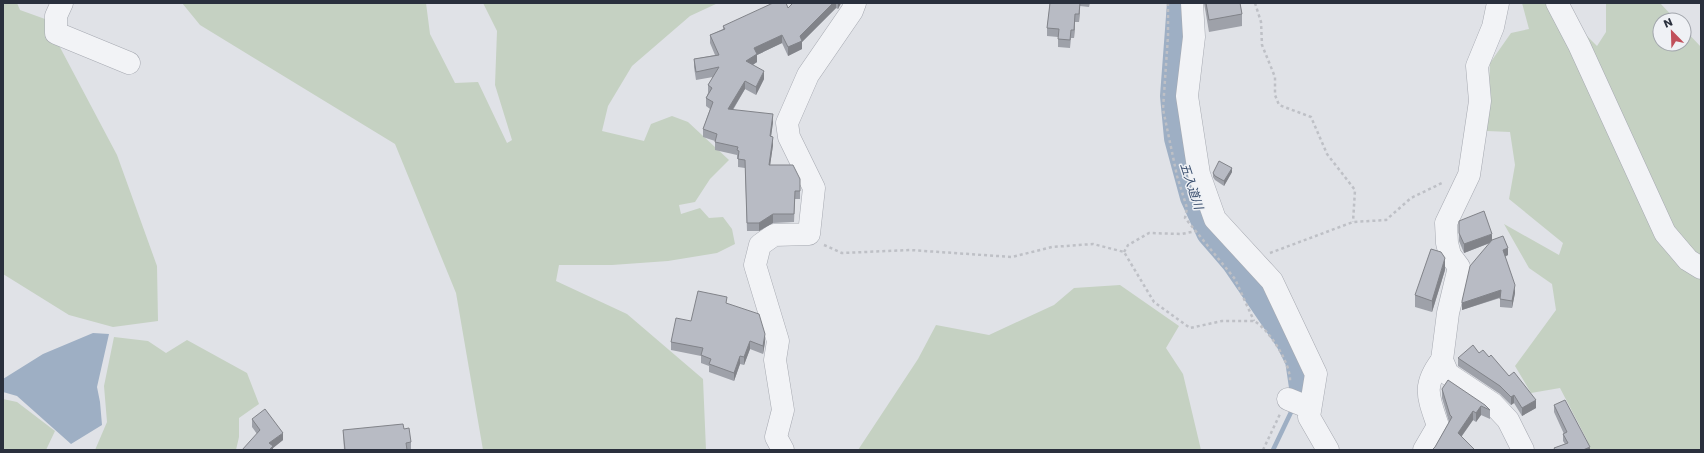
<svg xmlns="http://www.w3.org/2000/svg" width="1704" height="453" font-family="Poppins,'Noto Sans JP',sans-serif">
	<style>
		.green { fill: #c5d1c2 }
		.water { fill: #9eafc4 }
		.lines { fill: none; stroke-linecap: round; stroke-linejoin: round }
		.stream { stroke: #9eafc4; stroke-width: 4.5 }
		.river { stroke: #9eafc4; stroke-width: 28 }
		.minor-casing { stroke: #a6a9b1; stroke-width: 23 }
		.path { stroke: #bec0c6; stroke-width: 2.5; stroke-dasharray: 3 3; stroke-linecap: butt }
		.minor { stroke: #f2f3f6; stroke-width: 22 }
		.wall { fill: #9ea1a9 }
		.shaded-wall { fill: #818389 }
		.building { fill: #b8bbc4; stroke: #818389 }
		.labels { text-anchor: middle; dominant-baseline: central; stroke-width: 3; stroke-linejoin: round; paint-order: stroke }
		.water-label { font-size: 12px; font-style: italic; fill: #384d6d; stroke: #eff1f5 }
	</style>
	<rect width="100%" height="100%" fill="#e0e2e7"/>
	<g class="green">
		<path d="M3,3H17L20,10L45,19L117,155L157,266L158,321L113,327L69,315L3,274Z"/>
		<path d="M182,3H426L430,34L455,83L478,82L507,143L512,140L495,85L497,31L483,3H718L690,16L632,66L608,106L602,131L644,141L651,124L672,116L688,122L729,160L710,179L695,202L679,205L681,214L700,208L709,218L723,217L732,229L735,244L717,253L668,261L612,265H559L556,281L627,314L703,379L706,450H483L456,293L395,144L200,25Z"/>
		<path d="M1522,3H1554L1597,46L1606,32V3H1660L1676,20H1660V44H1684V29L1701,47V450H1585L1587,440L1560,388L1531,393L1515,366L1556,310L1552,284L1529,268L1504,224L1559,255L1563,243L1509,199L1515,165L1510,132L1487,131L1490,63L1511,33L1529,29Z"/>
		<path d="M1120,285L1179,326L1166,348L1183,374L1201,450H858L918,359L936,325L989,335L1054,305L1074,288Z"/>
		<path d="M114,337L148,341L166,353L187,340L247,373L259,404L239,418V437L236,450H95L107,422L104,386Z"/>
		<path d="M3,399L17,402L55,431L46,450H3Z"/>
	</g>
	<path class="water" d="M93,333L109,334L97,387L100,402L102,425L71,444L17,396L3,392V379L43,354Z"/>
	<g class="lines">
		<g class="stream">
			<path d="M1298,398L1303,387"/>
			<path d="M1273,450L1293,408"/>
		</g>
		<path class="river" d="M1181,3L1174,96L1178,138L1194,197L1210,232L1235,261L1289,340L1299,360L1303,387"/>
		<defs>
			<g id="minor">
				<path d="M62,3L56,16V33L129,63"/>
				<path d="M1192,3L1194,37L1187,96L1199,174L1215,219L1272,281L1316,374L1309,417L1328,450"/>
				<path d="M1498,3L1493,27L1477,66L1480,101L1469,175L1446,223L1447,243L1450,255L1459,267L1448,313L1442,360L1448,374L1493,404L1508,420L1523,450"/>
				<path d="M1557,3L1579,45L1665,233L1688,260L1701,268"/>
				<path d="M1288,399L1310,408"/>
				<path d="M783,450L776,437L783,410L775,360L778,341L755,265L760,245L774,235L809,234L814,188L789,137L787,123L808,75L852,11L855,3"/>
				<path d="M1424,450L1438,426C1428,396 1422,386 1442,360"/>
			</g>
		</defs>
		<use href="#minor" class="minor-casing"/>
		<g class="path">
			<path d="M1168,3V36L1163,109L1177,176L1187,208L1185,218L1235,279L1254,321"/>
			<path d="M1255,3L1261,22L1262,45L1275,77V95L1279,105L1311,117L1327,154L1355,190L1353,222"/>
			<path d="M824,245L842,253L910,250L1012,257L1052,247L1093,244L1124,252L1154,302L1190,328L1222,321H1254C1269,329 1291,364 1290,381"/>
			<path d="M1124,252L1128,245L1149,233L1182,234L1196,231"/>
			<path d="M1270,253L1353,222L1386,220L1411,198L1444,182"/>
			<path d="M1263,450L1280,414"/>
		</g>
		<use href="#minor" class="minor"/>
	</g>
	<g class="wall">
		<path d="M793,3H841L838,9L836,8L802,42V49L788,56L782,43L757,55V62L753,65L764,79L756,95L745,89L733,110L773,122L771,136L773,145L770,165L800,179V199H795L794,222L773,223L759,231H747L745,168L738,167V159H737V155L715,150V141L703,137V129L710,109L706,106V98L708,93V85L713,77L696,80L694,67V59L715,55L710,43V35L723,29V26L788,8Z"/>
		<path d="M1050,3H1090L1089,7L1080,6L1079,22H1075L1074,38H1071L1070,48L1058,47V37L1047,36V28Z"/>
		<path d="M1204,3H1240L1242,14V26L1209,32Z"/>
		<path d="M1232,172L1224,186L1215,180L1213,177V173Z"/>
		<path d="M1459,221L1492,240L1508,255L1505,257L1515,293L1512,308L1500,307V298L1462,310V301L1490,243L1464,253L1459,241Z"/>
		<path d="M1445,270L1432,312L1415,307V295Z"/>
		<path d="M727,304L765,342L763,354L750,349L744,365L740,364L734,381L709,372V366L701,363V356L671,350V342L691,321Z"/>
		<path d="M1479,353L1489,357L1536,408L1522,416L1514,403L1511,405L1500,394L1458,366V358Z"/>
		<path d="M1442,389L1490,410V419L1481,415L1476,422L1473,420L1462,436L1435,447L1449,422L1442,398Z"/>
		<path d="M1554,405L1590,450H1554V448L1565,444L1563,441V434H1564L1554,412Z"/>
		<path d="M252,419L283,440L273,448V450L257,434L252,427Z"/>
		<path d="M404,429L411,442V450H344L343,430Z"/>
	</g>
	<g class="shaded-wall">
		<path d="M833,3H836V8L802,42V49L788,56V47L800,36Z"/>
		<path d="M838,3H841L838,9Z"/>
		<path d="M1080,3V6L1079,22V14Z"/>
		<path d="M1075,14V22L1074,38V30Z"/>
		<path d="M782,35V43L757,55V62L746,69V61L754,48Z"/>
		<path d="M764,71V79L756,95V87Z"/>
		<path d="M745,81V89L728,117V109Z"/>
		<path d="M773,114V122L770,144V136Z"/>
		<path d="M773,137V145L769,173V165Z"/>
		<path d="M1232,168V172L1224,186V181Z"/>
		<path d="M773,214V223L759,231V223Z"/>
		<path d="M1492,234V242L1464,253V244Z"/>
		<path d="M1508,248V255L1503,257V250Z"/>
		<path d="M1445,258V270L1432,312V301Z"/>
		<path d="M1515,285V293L1512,308V301Z"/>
		<path d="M1501,290V297L1462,310V303Z"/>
		<path d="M765,334V342L763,354V346Z"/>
		<path d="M750,341V349L744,365V357Z"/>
		<path d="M740,356V364L734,381V373Z"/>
		<path d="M1514,395V403L1511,405V397Z"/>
		<path d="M1536,400V408L1522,416V408Z"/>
		<path d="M1481,406V415L1476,422V413Z"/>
		<path d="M1473,411V420L1458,441V433Z"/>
		<path d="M283,433V440L273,448V450H269V443Z"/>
		<path d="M1590,447V450H1583Z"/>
	</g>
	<g class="building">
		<path d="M773,3H786L788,8L793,3H833L800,36L802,41L788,47L782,35L754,48L757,54L746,61L764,71L756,87L745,81L728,109L773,114L770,136L773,137L769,165H793L800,179V191H795L794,214H773L759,223H747L745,160L738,159L739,151L737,150L738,147L715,142L717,134L703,129L713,102L706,98L712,88L708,85L719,67L696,72L694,59L719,55L710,35L725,29L723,26Z"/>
		<path d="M1050,3H1080L1079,14H1075L1074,30H1071L1070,40L1058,39L1059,29L1047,28Z"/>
		<path d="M1206,3H1240L1242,14L1209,20Z"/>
		<path d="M1219,161L1232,168L1224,181L1215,176L1213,173Z"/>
		<path d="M1484,211L1492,234L1464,244L1459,233V221Z"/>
		<path d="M1503,236L1508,248L1503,250L1515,285L1512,301L1500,299L1501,290L1462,303V301L1470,266L1492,240Z"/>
		<path d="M1431,249L1441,252L1445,258L1432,301L1415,295Z"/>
		<path d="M698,291L727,297L726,303L759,314L765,334L763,346L750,341L744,357L740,356L734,373L709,364L711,359L701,355L703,348L671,342L676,318L691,321Z"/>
		<path d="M1473,345L1479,353L1483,350L1489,357L1491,355L1509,376L1514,372L1536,400L1522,408L1514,395L1511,397L1500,386L1458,358Z"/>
		<path d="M1448,380L1485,405L1490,410L1481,406L1476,413L1473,411L1458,433L1475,450H1432L1435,447L1452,417L1450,415L1442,389Z"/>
		<path d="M1565,400L1590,447L1583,450H1555L1554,448L1568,443L1563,434L1567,432L1554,405Z"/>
		<path d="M265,409L283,433L269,443L273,446L269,450H242L260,430L252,419Z"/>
		<path d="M403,424L404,429L409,428L411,442L406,443L407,450H345L343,430Z"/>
	</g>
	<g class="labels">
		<g class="water-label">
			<text transform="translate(1192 186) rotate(72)">五入道川</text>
		</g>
	</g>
	<rect width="1704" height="453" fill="none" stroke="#2a303d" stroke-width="8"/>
	<g transform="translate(1672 32) rotate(337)"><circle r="19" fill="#eff1f5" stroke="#a0a4ab"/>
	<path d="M0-3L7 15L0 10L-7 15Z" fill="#c1505b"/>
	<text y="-6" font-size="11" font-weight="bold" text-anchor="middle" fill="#2a303d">N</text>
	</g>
</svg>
